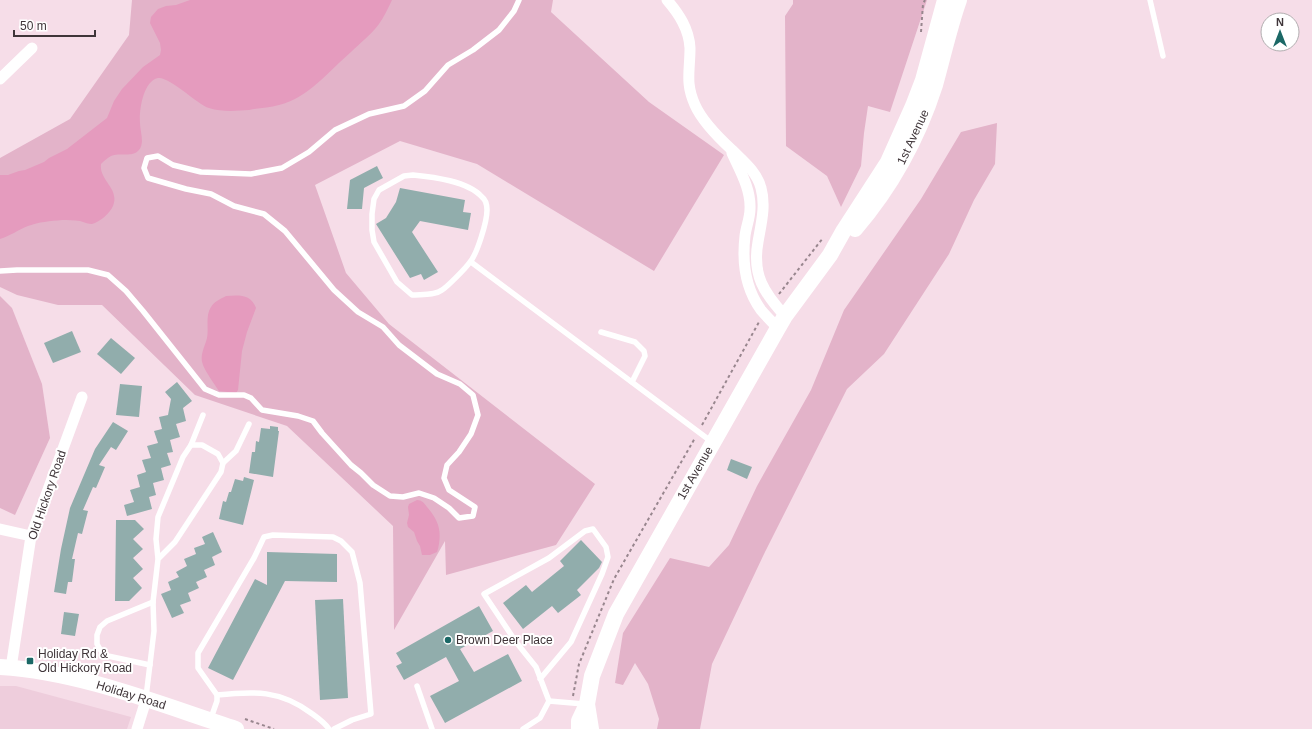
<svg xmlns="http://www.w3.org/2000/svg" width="1312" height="729" font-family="Arial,sans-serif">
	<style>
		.built { fill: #eecddc }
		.green { fill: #e3b3c9 }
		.water { fill: #e59bbe }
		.building { fill: #91adac }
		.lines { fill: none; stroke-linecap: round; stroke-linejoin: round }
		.path { stroke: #98868e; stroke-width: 2; stroke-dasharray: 3 3; stroke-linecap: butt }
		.lane { stroke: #fff; stroke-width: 5.5 }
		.street { stroke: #fff; stroke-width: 11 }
		.secondary { stroke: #fff; stroke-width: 16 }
		.poi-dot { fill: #1b6866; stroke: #fff; stroke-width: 1.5 }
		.labels { text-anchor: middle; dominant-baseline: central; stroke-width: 4; stroke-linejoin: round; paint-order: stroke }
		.street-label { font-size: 12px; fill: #3f3539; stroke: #fff }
		.poi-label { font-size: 12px; fill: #3f3539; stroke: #fff; text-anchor: start }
	</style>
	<rect width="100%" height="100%" fill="#f6dde8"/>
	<path class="built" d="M0,686H16L131,717L127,729H0Z"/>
	<g class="green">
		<path d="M132,0H553L551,12L649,102L724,155L654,271L477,164L400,141L315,185L346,273L389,324L595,484L556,545L446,575L445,541L394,630L393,526L287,426L195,395L102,305H58L17,295L0,287V158L70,119L129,35Z"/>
		<path d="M793,0H927L890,112L868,106L864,133L861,166L841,207L827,176L786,146L785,16L793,4Z"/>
		<path d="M997,123L995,164L974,200L949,254L884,354L847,389L765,552L712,664L700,729H657L659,719L648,684L635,663L623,685L615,683L623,633L670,558L709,567L729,545L757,486L811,390L844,310L921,199L961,132Z"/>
		<path d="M0,296L12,308L42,384L50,438L15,515L0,508Z"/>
	</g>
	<g class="water">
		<path d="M190,0H392C388,8 384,17 379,24C371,35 360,43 351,52C329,71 308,98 279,105C269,108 258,108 249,110C236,111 221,112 209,108C197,104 169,76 158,78C143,81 139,111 140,123C140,131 145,143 139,150C132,158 120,152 111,156C107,158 104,161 101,164C99,181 120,188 113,206C110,213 100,222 92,224C88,224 84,222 80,221C74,220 68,220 62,220C50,221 39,222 28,226C18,230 10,236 0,239V175H8L19,171L25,170L44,162L49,158L67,149L107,118L114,101L122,89L143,67L160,55L161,50L160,43L150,23L151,17L158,9L166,6L176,5Z"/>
		<path d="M226,296C239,295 251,294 256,308L247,332L242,351L238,390L236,393L219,391C215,385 205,371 203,365C199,355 205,347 207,338C209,328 205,316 211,307C214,302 220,299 226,296Z"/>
		<path d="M417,500C422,500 424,503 427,507C439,521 442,531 438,549L437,552L430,555H422L420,546L417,541L414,532L408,527L407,523L409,515L408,507L409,504Z"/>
	</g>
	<g class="building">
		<path d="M377,166L383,178L364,188L362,209H347L350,180Z"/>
		<path d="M400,188L465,200L463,212L471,213L468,230L420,221L412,232L438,272L424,280L421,274L410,278L376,224L386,218L396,202Z"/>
		<path d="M72,331L81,352L53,363L44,343Z"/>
		<path d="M111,338L135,358L121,374L97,354Z"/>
		<path d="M177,382L192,401L183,408L186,421L176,424L180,437L170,440L173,452L167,453L171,465L161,468L164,480L153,483L156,495L149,497L152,509L127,516L124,505L134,502L130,490L140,487L137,475L146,472L142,460L151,458L147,446L158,443L154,431L162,429L159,417L168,415L171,399L165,392Z"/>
		<path d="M120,384L142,386L139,417L116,415Z"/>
		<path d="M113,422L128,431L116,450L111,447L99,465L105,467L96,488L93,487L83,510L88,511L82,534L78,533L72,559H75L72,582H68L66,594L54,592L61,549L70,508L95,449Z"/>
		<path d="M270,426L278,427V431H279L273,477L249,473L252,452H255L256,441L259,442L261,428L270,429Z"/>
		<path d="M731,459L752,467L747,479L727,470Z"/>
		<path d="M244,477L254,480L243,525L219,519L223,501L226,502L229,492H231L235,479L243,481Z"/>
		<path d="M116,520H135L144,529L133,539L143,549L133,558L143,569L133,578L142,588L129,601H115Z"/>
		<path d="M213,532L222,552L212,557L215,565L204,570L207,577L196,582L199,588L188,593L191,601L180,605L184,613L172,618L161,594L171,590L168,582L179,577L176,572L187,566L184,559L196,554L194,548L205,544L202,537Z"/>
		<path d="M581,540L602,562L599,568L577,590L581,595L558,613L552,606L523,629L503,603L526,585L532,592L564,566L560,561Z"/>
		<path d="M267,552L337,554V582L285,581L233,680L208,668L255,579L267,585Z"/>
		<path d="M343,599L348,698L320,700L315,600Z"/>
		<path d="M479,606L493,631L460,649L474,672L508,654L522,681L445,723L430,696L459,681L446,657L404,680L396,666L402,663L396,653Z"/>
		<path d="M64,612L79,614L75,636L61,634Z"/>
	</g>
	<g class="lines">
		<g class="path">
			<path d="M921,32L923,4L925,0"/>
			<path d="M779,294L823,238"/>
			<path d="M702,425L759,322"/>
			<path d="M573,696L579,664L614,579L695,438"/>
			<path d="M245,719L274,729"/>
		</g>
		<g class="lane">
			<path d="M1150,0L1163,56"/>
			<path d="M413,175C433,177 468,181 482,197C486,200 487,205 487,210C487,222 477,254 470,262C466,268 447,287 442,290C434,296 421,294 412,295L397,282L374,242L372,230V214L374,199L379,190L404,176Z"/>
			<path d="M471,262L712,442"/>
			<path d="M0,271L17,270H88L108,275L126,291L143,311L205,389L219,395H244L251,398L262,410L298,416L313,421L322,433L351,465L361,473L373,485L390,496L403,497L419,493L434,498L449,508L459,518L473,516L475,507L449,490L444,478L447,465L459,452L471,434L478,415L473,395L460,384L437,374L399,345L383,327L358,312L334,290L285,231L264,214L234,206L211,194L186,189L148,178L144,168L147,158L158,156L173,165L201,172L251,174L282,168L309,152L335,130L369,114L404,106L425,91L448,65L473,50L499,30L514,11L519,0"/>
			<path d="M601,332L635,342L644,351L645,356L632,382"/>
			<path d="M191,445L203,415"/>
			<path d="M223,463L236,451L249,424"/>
			<path d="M150,665L108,656L101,651L97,644V635L100,627L107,621L153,602"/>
			<path d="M417,686L432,729"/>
			<path d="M217,695C254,691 280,690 311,713C318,718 324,722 329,729"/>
			<path d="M146,697L154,631L153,602L158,559L175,542L221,472L223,463L218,454L202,445H191L183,457L158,517L156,539L158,559"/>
			<path d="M549,701L584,704"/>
			<path d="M211,718L217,701V695L198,668V653L254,558L264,537L273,535L333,537L341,541L352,552L360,583L371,714L352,720L334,729"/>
			<path d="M523,729L540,718L549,701L536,667L516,642L484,594L549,558L585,531L593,529L606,547L608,557L602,574L571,642L540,679"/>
		</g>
		<g class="street">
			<path d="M667,0C679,14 689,29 690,48C690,71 685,83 695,105C702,121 719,138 732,150C743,161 757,172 761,188C766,206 761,224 758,242C752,275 764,293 785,316"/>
			<path d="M0,79L32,48"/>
			<path d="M732,153C740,171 751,189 750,209C750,218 746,227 745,236C742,262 745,288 761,310C766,316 772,322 778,328"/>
			<path d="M0,529L31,536"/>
			<path d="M11,668L31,536L82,397"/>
			<path d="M137,729L146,700"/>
		</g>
		<g class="secondary">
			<path d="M855,229C891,187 918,138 935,85C943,57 949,28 959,0"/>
			<path d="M0,667C81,672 159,704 236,729"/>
			<path d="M579,729V721L587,704"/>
			<path d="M591,729L587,704L592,676L616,614L778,328L785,316L830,255L844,230L888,162L913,106L923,80L945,0"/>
		</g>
	</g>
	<g class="poi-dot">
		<circle cx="448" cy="640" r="4"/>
		<rect x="26" y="657" width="8" height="8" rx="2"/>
	</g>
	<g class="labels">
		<g class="street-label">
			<text transform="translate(913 137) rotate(-65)">1st Avenue</text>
			<text transform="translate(695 473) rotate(-60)">1st Avenue</text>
			<text transform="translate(47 495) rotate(-71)">Old Hickory Road</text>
			<text transform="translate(131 695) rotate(17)">Holiday Road</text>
		</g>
		<g class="poi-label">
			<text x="456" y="640">Brown Deer Place</text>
			<text x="38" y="654">Holiday Rd &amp;<tspan x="38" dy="14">Old Hickory Road</tspan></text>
		</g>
	</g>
	<g transform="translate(1280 32)"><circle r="19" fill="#ffffff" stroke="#b2aeb0"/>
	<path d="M0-3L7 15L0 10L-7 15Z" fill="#1b6866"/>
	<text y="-6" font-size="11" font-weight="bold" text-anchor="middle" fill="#3f3539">N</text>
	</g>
	<path d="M14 30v6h81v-6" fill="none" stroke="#3f3539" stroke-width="2"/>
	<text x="20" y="30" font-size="12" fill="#3f3539" stroke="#ffffff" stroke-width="3" paint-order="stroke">50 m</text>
</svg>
